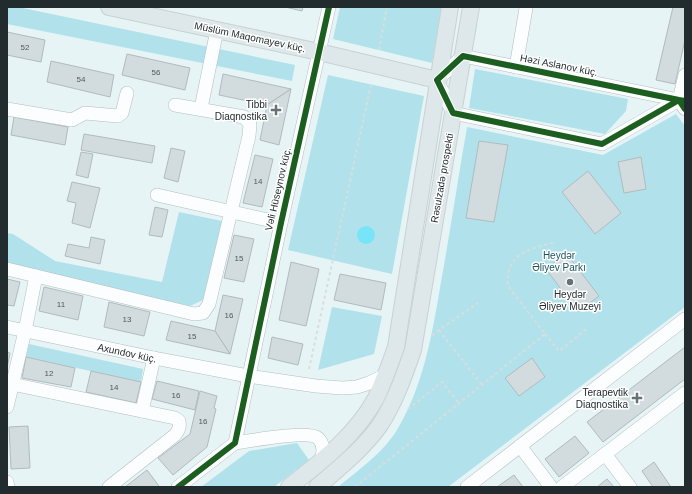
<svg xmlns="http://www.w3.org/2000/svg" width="692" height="494" font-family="Helvetica,sans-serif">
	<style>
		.green { fill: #b1e2ec }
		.water { fill: #78e4f8 }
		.building { fill: #d2dcdf; stroke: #b1bbbd }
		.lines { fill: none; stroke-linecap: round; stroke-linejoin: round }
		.minor-casing { stroke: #b4bec0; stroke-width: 14 }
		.major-casing { stroke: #cad1d2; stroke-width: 18 }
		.path { stroke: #d8dddd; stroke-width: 2; stroke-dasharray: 3 3; stroke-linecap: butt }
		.minor { stroke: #fbfdfe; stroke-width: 13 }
		.major { stroke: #dee7e9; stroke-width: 16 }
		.cycleway-casing { stroke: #fff; stroke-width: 8 }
		.cycleway { stroke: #1b5e20; stroke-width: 6 }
		.poi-dot { fill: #677274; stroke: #fff; stroke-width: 1.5 }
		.labels { text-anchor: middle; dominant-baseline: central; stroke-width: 3; stroke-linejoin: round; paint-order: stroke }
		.number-label { font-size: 8px; fill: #4f595b }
		.street-label { font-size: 10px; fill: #222c2e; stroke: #fff }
		.poi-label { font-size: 10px; fill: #222c2e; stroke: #fff; text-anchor: end }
		.park-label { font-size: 10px; fill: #175460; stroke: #fff }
	</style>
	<rect width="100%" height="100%" fill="#e6f4f6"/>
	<g class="green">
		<path d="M7,7H18L295,65L292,81L7,24Z"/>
		<path d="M340,7H442L432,63L333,39Z"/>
		<path d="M475,69L628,99L626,111L605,134L469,108Z"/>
		<path d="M328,75L424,96L392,274L288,250Z"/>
		<path d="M676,114L685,126V307L448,487H338C358,470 383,453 397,430C427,380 434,321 444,265C452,219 459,173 467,127L603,155Z"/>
		<path d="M179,212L222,221L203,300L190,306L7,264V233L13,234L55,261L162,282Z"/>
		<path d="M332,307L382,316L374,354L318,370Z"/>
		<path d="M29,344L143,369L141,382L26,357Z"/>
		<path d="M297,443L309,460L274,487H201L249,451Z"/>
	</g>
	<circle class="water" cx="366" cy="235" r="9"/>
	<g class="building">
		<path d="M285,7H303L302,11Z"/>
		<path d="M673,7H685V40L675,84L656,80Z"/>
		<path d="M7,32L45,40L41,62L7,55Z"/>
		<path d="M127,54L190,68L185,90L122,75Z"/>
		<path d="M51,61L114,75L110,97L47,82Z"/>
		<path d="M223,74L291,89L267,105L219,95Z"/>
		<path d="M291,89L279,145L260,140L267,105Z"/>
		<path d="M14,117L68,127L65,145L11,135Z"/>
		<path d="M84,134L155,146L152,163L81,150Z"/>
		<path d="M479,141L508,145L494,222L466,218Z"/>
		<path d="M171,148L185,151L178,182L164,178Z"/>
		<path d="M81,152L93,154L88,178L76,175Z"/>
		<path d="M255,155L273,159L262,207L243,203Z"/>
		<path d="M641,157L646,189L624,193L618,162Z"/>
		<path d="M588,171L621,213L595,234L562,192Z"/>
		<path d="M72,182L100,188L90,228L72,223L76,203L67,201Z"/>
		<path d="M155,207L168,210L162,237L149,235Z"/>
		<path d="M234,235L254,239L244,282L224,278Z"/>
		<path d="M91,237L105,240L100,264L65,256L68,244L89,248Z"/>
		<path d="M566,253L599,296L578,312L546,269Z"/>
		<path d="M291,262L319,269L306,326L279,320Z"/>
		<path d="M340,274L386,283L381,310L334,300Z"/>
		<path d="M7,279L20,282L14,306L7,305Z"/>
		<path d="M44,287L83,296L78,320L39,311Z"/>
		<path d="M223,295L243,299L230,354L215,331Z"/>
		<path d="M109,302L150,312L144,336L104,327Z"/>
		<path d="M171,321L215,331L230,354L166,340Z"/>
		<path d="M272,337L303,344L298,365L268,358Z"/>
		<path d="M685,347V379L603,442L587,422Z"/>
		<path d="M7,352L10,353L7,368Z"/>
		<path d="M26,357L75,368L71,387L22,378Z"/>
		<path d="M532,358L545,377L519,396L505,378Z"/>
		<path d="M91,371L141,382L136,403L86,392Z"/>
		<path d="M157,381L199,391L195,410L152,399Z"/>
		<path d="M200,391L217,396L214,408L216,409L207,447L173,475L158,458L190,434Z"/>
		<path d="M28,426L30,468L11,469L9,427Z"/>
		<path d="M575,436L589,453L559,477L545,459Z"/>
		<path d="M654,462L671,487H653L642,471Z"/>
		<path d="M147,470L159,486L157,487H125Z"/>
		<path d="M514,475L523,487H497Z"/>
		<path d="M607,479L614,487H597Z"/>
	</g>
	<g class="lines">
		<defs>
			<g id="minor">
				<path d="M516,67L526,8"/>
				<path d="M679,100L685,75"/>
				<path d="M685,101L679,100L463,56L437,80L453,113L602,144L679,100L685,109"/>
				<path d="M201,108L217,30"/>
				<path d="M7,109L72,120L85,113L118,116L122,113L127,93"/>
				<path d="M157,195L281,223"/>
				<path d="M7,269L194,314L203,313L209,304L249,136L250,124L244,117L175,105"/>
				<path d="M7,327L154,358L248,376L316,386L342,388L357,387L369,383L386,375"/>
				<path d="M7,383L175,418L179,421C180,427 179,430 175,435L109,487"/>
				<path d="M7,407L25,331L36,276"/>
				<path d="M142,411L154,358"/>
				<path d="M235,443C249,441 309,430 318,438C325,445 323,453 321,461"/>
				<path d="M520,446L551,487"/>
				<path d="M605,454L630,487"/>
				<path d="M7,482L8,487"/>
				<path d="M178,487L235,443L281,223L329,7"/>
				<path d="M467,487L685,319"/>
				<path d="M562,487L685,393"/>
			</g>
			<g id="major">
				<path d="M109,7L319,52L437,80"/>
				<path d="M289,487C322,461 356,435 376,398C384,381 390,364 396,347L450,7"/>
				<path d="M317,487C339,468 363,449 380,425C395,402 404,376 413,350L471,7"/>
			</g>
		</defs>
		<use href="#minor" class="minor-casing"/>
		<use href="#major" class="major-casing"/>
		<g class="path">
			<path d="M379,50L387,7"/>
			<path d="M439,330L482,385"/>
			<path d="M545,334L559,351L588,328"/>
			<path d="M432,335L478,303"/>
			<path d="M309,369L371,85"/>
			<path d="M408,409L442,382L459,403"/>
			<path d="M355,487L545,334L508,286C504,254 531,248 556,242"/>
		</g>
		<use href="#minor" class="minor"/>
		<use href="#major" class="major"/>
		<defs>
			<g id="cycleway">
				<path d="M685,101L679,100L463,56L437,80L453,113L602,144L679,100L685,109"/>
				<path d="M178,487L235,443L281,223L329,7"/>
			</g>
		</defs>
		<use href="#cycleway" class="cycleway-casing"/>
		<use href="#cycleway" class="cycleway"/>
	</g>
	<g class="poi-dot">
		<path d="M274 104h4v4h4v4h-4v4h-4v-4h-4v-4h4z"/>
		<circle cx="570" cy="282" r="4"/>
		<path d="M635 392h4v4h4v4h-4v4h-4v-4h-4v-4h4z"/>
	</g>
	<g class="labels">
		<g class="number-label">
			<text x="25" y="47">52</text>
			<text x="156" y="72">56</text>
			<text x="81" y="79">54</text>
			<text x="258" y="181">14</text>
			<text x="239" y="258">15</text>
			<text x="61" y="304">11</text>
			<text x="229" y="315">16</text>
			<text x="127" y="319">13</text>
			<text x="192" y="336">15</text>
			<text x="49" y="373">12</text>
			<text x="114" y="387">14</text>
			<text x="176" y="395">16</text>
			<text x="203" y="421">16</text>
		</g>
		<g class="street-label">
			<text transform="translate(250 37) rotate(12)">Müslüm Maqomayev küç.</text>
			<text transform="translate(559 65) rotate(11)">Həzi Aslanov küç.</text>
			<text transform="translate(442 178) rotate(-80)">Rəsulzadə prospekti</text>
			<text transform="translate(278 189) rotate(-77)">Vəli Hüseynov küç.</text>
			<text transform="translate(127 353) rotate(12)">Axundov küç.</text>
		</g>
		<g class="poi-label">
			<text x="267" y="104">Tibbi<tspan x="267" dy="12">Diaqnostika</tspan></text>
			<text x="570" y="294" text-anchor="middle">Heydər<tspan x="570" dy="12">Əliyev Muzeyi</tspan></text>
			<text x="628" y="392">Terapevtik<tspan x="628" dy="12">Diaqnostika</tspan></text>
		</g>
		<g class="park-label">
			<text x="559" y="255">Heydər<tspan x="559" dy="12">Əliyev Parkı</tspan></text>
		</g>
	</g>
	<rect width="692" height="494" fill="none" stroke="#222c2e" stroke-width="16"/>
</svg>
